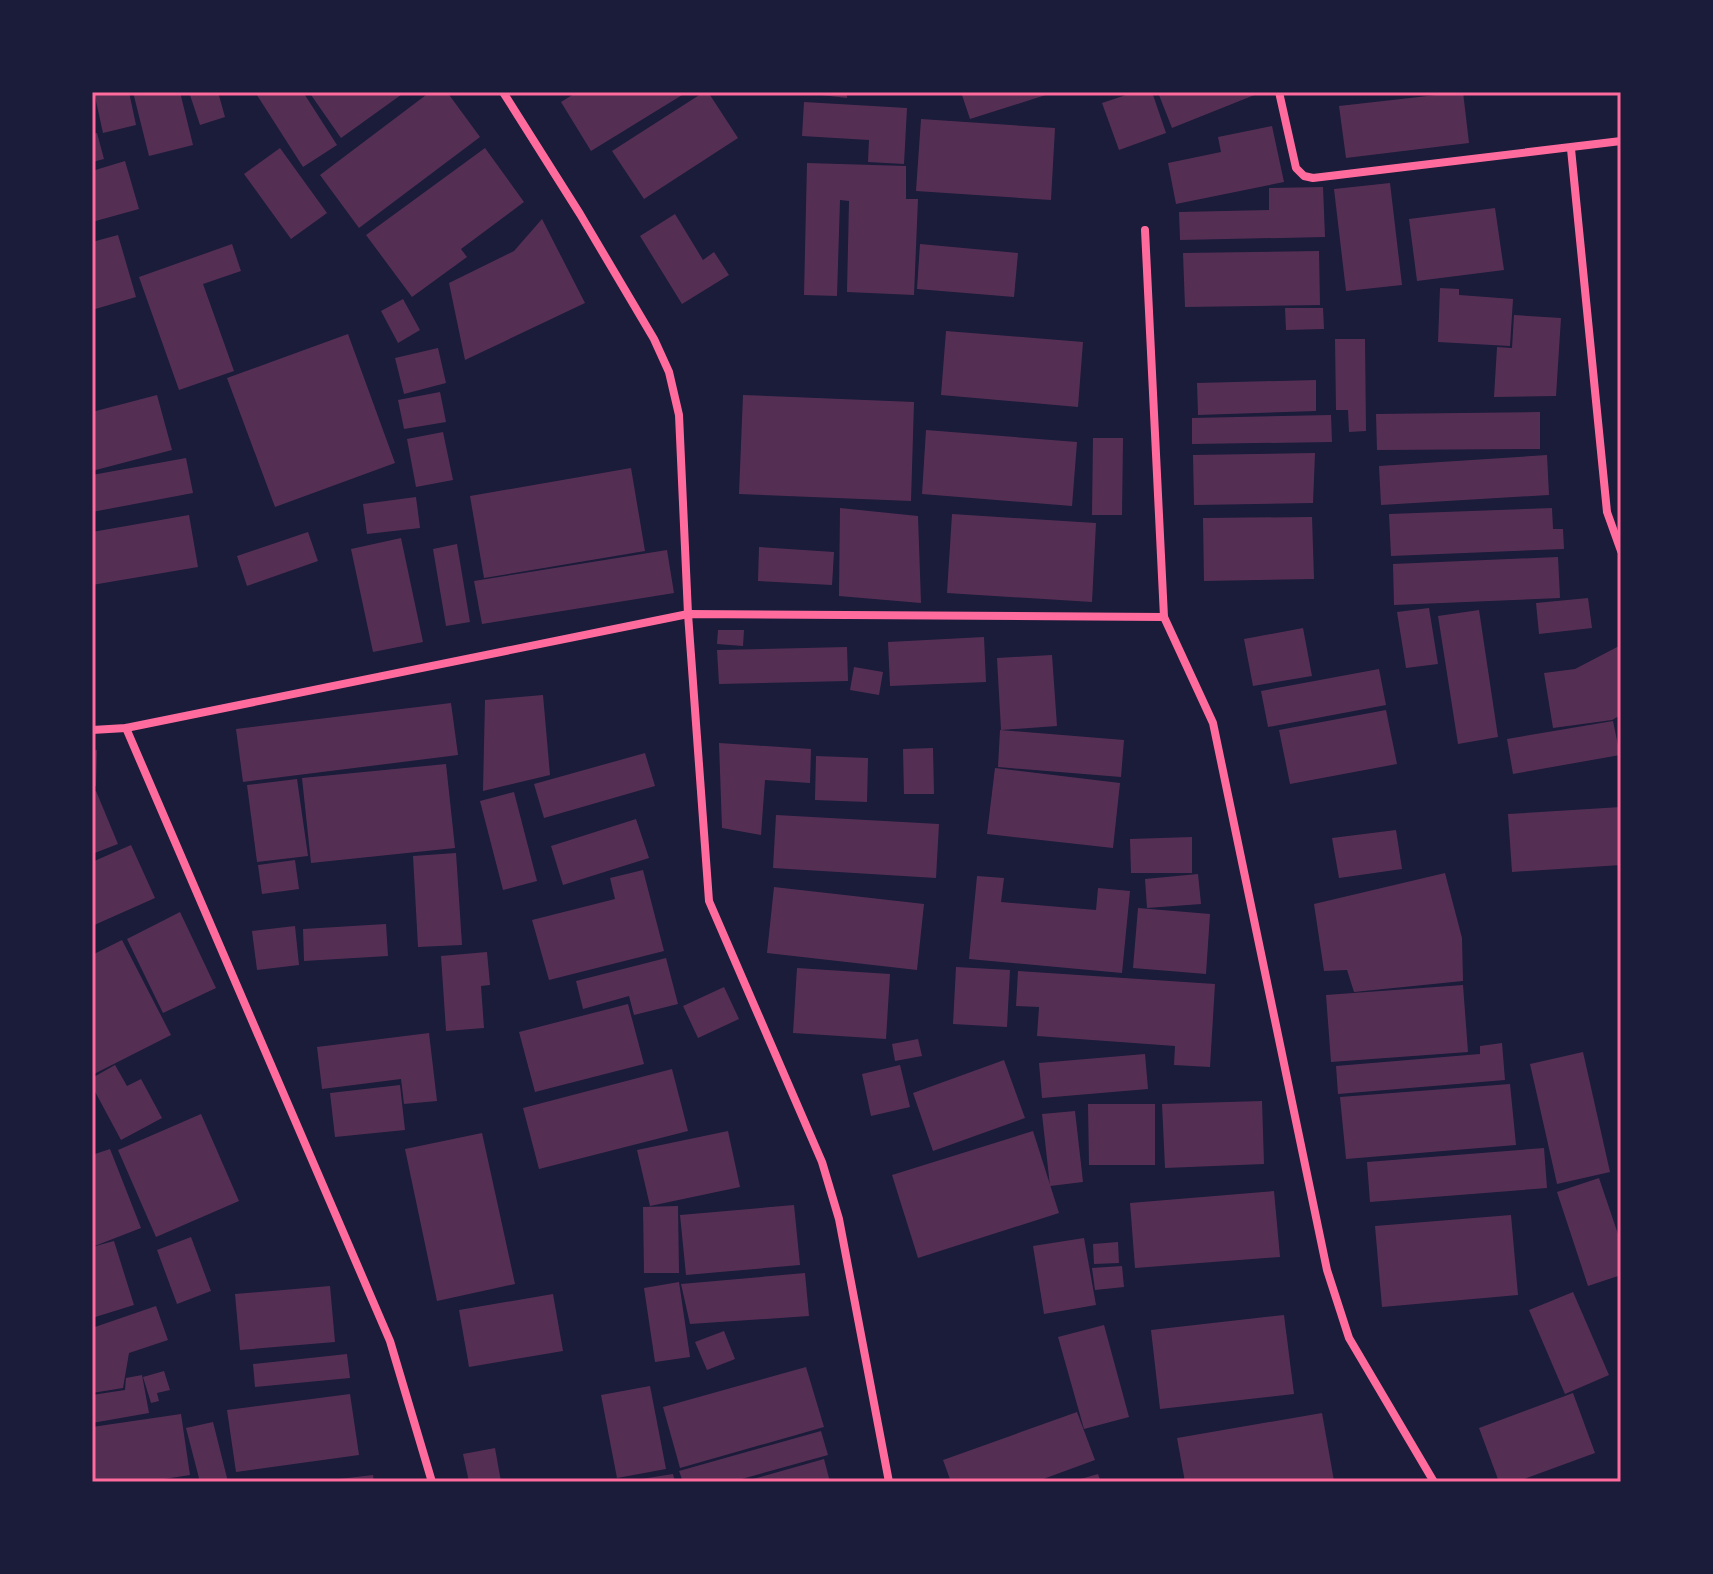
<svg xmlns="http://www.w3.org/2000/svg" width="1713" height="1574" font-family="'Varela Round',sans-serif">
	<style>
		.building { fill: #542f53 }
		.lines { fill: none; stroke-linecap: round; stroke-linejoin: round }
		.service { stroke: #ff6b9d; stroke-width: 6 }
		.minor { stroke: #ff6b9d; stroke-width: 8 }
		.neatline { fill: none; stroke: #ff6b9d; stroke-width: 3 }
	</style>
	<rect width="100%" height="100%" fill="#1b1b3a"/>
	<g class="building">
		<path d="M94,92H129L136,125L103,133Z"/>
		<path d="M133,92H180L193,145L149,156Z"/>
		<path d="M189,92H218L225,117L200,125Z"/>
		<path d="M255,92H303L337,145L303,167Z"/>
		<path d="M309,92H405L341,138Z"/>
		<path d="M430,92H447L480,137L359,228L320,175Z"/>
		<path d="M577,92H687L591,151L561,102Z"/>
		<path d="M704,92H708L738,138L644,199L612,151Z"/>
		<path d="M795,92H847V98Z"/>
		<path d="M961,92H1052V93L970,119Z"/>
		<path d="M1135,92H1152L1166,133L1119,150L1102,103Z"/>
		<path d="M1168,92H1262L1172,128L1159,95Z"/>
		<path d="M1463,92L1469,143L1346,158L1339,106Z"/>
		<path d="M804,102L907,108L904,164L868,162L869,140L802,136Z"/>
		<path d="M921,119L1055,128L1051,200L916,191Z"/>
		<path d="M1272,126L1284,182L1176,204L1168,163L1221,152L1218,137Z"/>
		<path d="M97,133L104,159L92,162V134Z"/>
		<path d="M280,148L327,213L291,239L244,174Z"/>
		<path d="M485,148L524,202L461,249L467,257L412,297L366,235Z"/>
		<path d="M125,161L139,209L92,222V171Z"/>
		<path d="M807,163L906,166V199H918L914,295L847,292L849,201L840,200L837,296L804,295Z"/>
		<path d="M1390,183L1402,285L1346,291L1334,189Z"/>
		<path d="M1323,187L1325,237L1180,240L1179,212L1269,210V188Z"/>
		<path d="M1495,208L1504,270L1417,281L1409,219Z"/>
		<path d="M675,214L703,260L714,252L729,275L682,304L640,236Z"/>
		<path d="M542,219L585,303L465,360L449,283L514,251Z"/>
		<path d="M118,235L136,297L92,310V242Z"/>
		<path d="M232,244L241,271L203,284L234,371L179,390L139,277Z"/>
		<path d="M920,244L1018,253L1014,297L917,289Z"/>
		<path d="M1319,251L1320,305L1185,307L1183,253Z"/>
		<path d="M1440,288L1459,289V295L1513,299L1510,346L1438,342Z"/>
		<path d="M403,299L420,330L398,343L381,311Z"/>
		<path d="M1285,308H1323L1324,329L1286,330Z"/>
		<path d="M1514,315L1561,318L1556,396L1494,397L1497,347L1512,348Z"/>
		<path d="M946,331L1083,342L1078,407L941,395Z"/>
		<path d="M348,334L395,463L275,507L227,378Z"/>
		<path d="M1335,339H1365L1366,431L1349,432L1348,410H1336Z"/>
		<path d="M438,348L446,383L404,394L395,358Z"/>
		<path d="M1316,380V411L1198,415L1197,383Z"/>
		<path d="M440,392L446,422L404,429L398,400Z"/>
		<path d="M157,395L172,450L92,471V412Z"/>
		<path d="M743,395L914,402L911,501L739,494Z"/>
		<path d="M1540,412V449L1377,450L1376,414Z"/>
		<path d="M1331,415L1332,442L1192,444V418Z"/>
		<path d="M926,430L1077,442L1072,506L922,494Z"/>
		<path d="M443,432L453,480L416,487L407,439Z"/>
		<path d="M1093,438H1123L1122,515H1092Z"/>
		<path d="M1315,453L1313,503L1194,505L1193,455Z"/>
		<path d="M1547,455L1549,495L1381,505L1379,466Z"/>
		<path d="M186,458L193,493L92,512V475Z"/>
		<path d="M631,468L645,551L484,578L470,496Z"/>
		<path d="M416,497L420,528L367,534L363,504Z"/>
		<path d="M840,508L918,516L921,603L839,596Z"/>
		<path d="M1552,508L1553,529H1563L1564,549L1391,556L1389,514Z"/>
		<path d="M952,514L1096,523L1092,602L947,593Z"/>
		<path d="M189,515L198,567L92,585V532Z"/>
		<path d="M1312,517L1314,579L1204,581L1203,518Z"/>
		<path d="M308,532L318,561L247,586L237,556Z"/>
		<path d="M401,538L423,642L373,652L351,549Z"/>
		<path d="M457,544L470,622L446,626L433,549Z"/>
		<path d="M759,547L834,552L832,585L758,581Z"/>
		<path d="M667,550L674,593L482,624L474,581Z"/>
		<path d="M1558,557L1560,598L1394,605L1393,564Z"/>
		<path d="M1588,598L1592,628L1539,634L1536,603Z"/>
		<path d="M1429,608L1438,664L1406,668L1397,612Z"/>
		<path d="M1479,610L1498,737L1458,744L1438,616Z"/>
		<path d="M1303,628L1312,676L1253,686L1244,639Z"/>
		<path d="M718,630H744L743,646L717,644Z"/>
		<path d="M984,637L986,682L890,686L888,642Z"/>
		<path d="M1621,645V715L1612,720L1553,728L1544,673L1575,669Z"/>
		<path d="M847,647L848,681L719,684L717,650Z"/>
		<path d="M1052,655L1057,726L1001,730L997,658Z"/>
		<path d="M854,667L883,672L879,695L850,690Z"/>
		<path d="M1379,669L1386,705L1268,727L1261,691Z"/>
		<path d="M543,695L550,775L483,791L485,700Z"/>
		<path d="M451,703L458,755L243,782L236,729Z"/>
		<path d="M1386,710L1397,764L1290,784L1279,730Z"/>
		<path d="M1613,721L1620,755L1513,774L1507,739Z"/>
		<path d="M1000,730L1124,740L1121,777L998,767Z"/>
		<path d="M719,743L811,749L810,783L765,780L761,835L722,828Z"/>
		<path d="M933,748L934,794H904L903,749Z"/>
		<path d="M97,750L96,786L92,787V751Z"/>
		<path d="M645,753L655,786L544,818L534,784Z"/>
		<path d="M816,756L868,758L867,802L815,800Z"/>
		<path d="M446,764L455,848L311,863L302,778Z"/>
		<path d="M995,768L1120,783L1113,848L987,834Z"/>
		<path d="M297,779L308,856L257,862L247,785Z"/>
		<path d="M96,791L118,844L92,854V792Z"/>
		<path d="M514,792L537,881L503,890L480,801Z"/>
		<path d="M1621,807V865L1512,872L1508,814Z"/>
		<path d="M776,815L939,824L936,878L773,868Z"/>
		<path d="M636,819L649,858L563,885L551,846Z"/>
		<path d="M1396,830L1402,869L1339,878L1332,838Z"/>
		<path d="M1192,837V873H1131L1130,839Z"/>
		<path d="M131,845L155,898L92,926V862Z"/>
		<path d="M456,853L462,945L418,947L413,856Z"/>
		<path d="M295,860L299,889L262,894L258,865Z"/>
		<path d="M643,870L664,951L549,980L532,920L615,899L610,878Z"/>
		<path d="M1445,873L1462,938L1463,981L1354,992L1347,970L1324,971L1314,904Z"/>
		<path d="M1198,874L1201,904L1147,908L1145,879Z"/>
		<path d="M977,876L1004,878L1001,902L1096,910L1098,888L1130,891L1122,973L969,959Z"/>
		<path d="M774,887L924,904L917,970L767,953Z"/>
		<path d="M1138,908L1210,914L1206,974L1133,968Z"/>
		<path d="M180,912L216,988L163,1013L127,939Z"/>
		<path d="M386,924L388,956L304,961L303,929Z"/>
		<path d="M295,926L299,965L257,970L252,931Z"/>
		<path d="M122,940L171,1035L92,1075V955Z"/>
		<path d="M487,952L490,985L481,986L484,1028L446,1031L441,956Z"/>
		<path d="M666,958L678,1004L634,1015L629,996L583,1009L576,981Z"/>
		<path d="M956,967L1010,970L1007,1027L953,1024Z"/>
		<path d="M797,968L890,974L886,1039L793,1033Z"/>
		<path d="M1018,971L1215,984L1210,1067L1174,1065L1175,1046L1037,1036L1039,1007L1016,1006Z"/>
		<path d="M1463,985L1468,1052L1331,1062L1326,995Z"/>
		<path d="M724,987L739,1019L698,1038L683,1006Z"/>
		<path d="M628,1004L644,1064L535,1092L519,1032Z"/>
		<path d="M429,1033L437,1101L404,1104L401,1079L322,1089L317,1047Z"/>
		<path d="M918,1039L922,1056L895,1061L892,1044Z"/>
		<path d="M1502,1043L1505,1080L1338,1094L1336,1066L1480,1054V1046Z"/>
		<path d="M1583,1052L1610,1172L1557,1184L1530,1064Z"/>
		<path d="M1145,1054L1148,1089L1042,1098L1039,1063Z"/>
		<path d="M1004,1060L1025,1118L933,1151L913,1093Z"/>
		<path d="M115,1065L127,1086L141,1079L162,1118L121,1140L92,1086V1078Z"/>
		<path d="M900,1065L910,1107L871,1116L862,1074Z"/>
		<path d="M672,1069L688,1131L539,1169L523,1108Z"/>
		<path d="M1510,1084L1516,1145L1346,1159L1340,1097Z"/>
		<path d="M400,1085L405,1130L335,1137L330,1093Z"/>
		<path d="M1262,1101L1264,1164L1165,1168L1162,1104Z"/>
		<path d="M1088,1104H1155V1165H1089Z"/>
		<path d="M1075,1111L1083,1182L1050,1186L1042,1114Z"/>
		<path d="M201,1114L239,1201L156,1237L118,1150Z"/>
		<path d="M728,1131L740,1187L650,1206L637,1150Z"/>
		<path d="M1033,1131L1059,1213L918,1258L892,1175Z"/>
		<path d="M482,1133L515,1284L437,1301L405,1149Z"/>
		<path d="M1544,1148L1547,1188L1370,1202L1367,1162Z"/>
		<path d="M110,1149L141,1228L92,1247V1155Z"/>
		<path d="M1599,1178L1621,1243V1275L1588,1286L1557,1192Z"/>
		<path d="M1274,1191L1280,1257L1135,1268L1130,1203Z"/>
		<path d="M794,1205L800,1265L686,1275L680,1215Z"/>
		<path d="M678,1206L679,1273H644L643,1207Z"/>
		<path d="M1511,1215L1518,1295L1382,1307L1375,1226Z"/>
		<path d="M191,1237L211,1291L177,1304L157,1250Z"/>
		<path d="M1084,1238L1096,1305L1044,1314L1033,1246Z"/>
		<path d="M114,1241L134,1305L92,1318V1247Z"/>
		<path d="M1118,1242L1119,1263L1094,1264L1093,1244Z"/>
		<path d="M1122,1266L1124,1287L1095,1290L1092,1268Z"/>
		<path d="M805,1273L809,1316L690,1324L681,1284Z"/>
		<path d="M679,1282L690,1357L655,1362L644,1288Z"/>
		<path d="M330,1286L335,1342L240,1350L235,1294Z"/>
		<path d="M1573,1292L1609,1375L1565,1394L1529,1310Z"/>
		<path d="M553,1294L563,1351L469,1367L459,1310Z"/>
		<path d="M156,1306L168,1340L129,1353L123,1388L92,1393V1328Z"/>
		<path d="M1284,1315L1294,1394L1160,1409L1151,1330Z"/>
		<path d="M1104,1325L1129,1417L1084,1429L1058,1337Z"/>
		<path d="M724,1331L735,1359L707,1370L695,1342Z"/>
		<path d="M347,1354L350,1378L255,1387L253,1364Z"/>
		<path d="M806,1367L824,1427L680,1468L663,1407Z"/>
		<path d="M164,1371L170,1390L157,1393L159,1401L151,1403L143,1377Z"/>
		<path d="M142,1375L149,1413L92,1423V1395L125,1390L126,1378Z"/>
		<path d="M650,1386L666,1469L617,1478L601,1395Z"/>
		<path d="M1573,1393L1595,1453L1516,1482H1499L1479,1428Z"/>
		<path d="M350,1394L359,1455L236,1472L227,1410Z"/>
		<path d="M1077,1412L1095,1460L1035,1482H951L943,1460Z"/>
		<path d="M1322,1413L1334,1481L1185,1482L1177,1438Z"/>
		<path d="M181,1414L190,1475L145,1482H92V1427Z"/>
		<path d="M213,1422L228,1482H200L186,1428Z"/>
		<path d="M821,1431L828,1455L731,1482H683L679,1471Z"/>
		<path d="M495,1448L501,1482H469L463,1454Z"/>
		<path d="M824,1459L830,1482H746V1481Z"/>
		<path d="M673,1474L675,1482H635V1480Z"/>
		<path d="M1098,1474L1101,1482H1074V1481Z"/>
		<path d="M373,1475L374,1482H331V1480Z"/>
	</g>
	<g class="lines">
		<path class="service" d="M1619,1482L1621,1481"/>
		<g class="minor">
			<path d="M503,92L580,214L654,339L669,372L679,415L688,614L709,901L822,1162L839,1219L889,1482"/>
			<path d="M1279,92L1296,168L1304,176L1313,178L1621,141"/>
			<path d="M1571,149L1607,512L1621,551"/>
			<path d="M1145,230L1164,617L1213,723L1327,1270L1349,1338L1434,1482"/>
			<path d="M126,728L390,1341L432,1482"/>
			<path d="M92,730L126,728L688,614L1164,617"/>
		</g>
	</g>
	<rect width="1713" height="1574" fill="none" stroke="#1b1b3a" stroke-width="188"/>
	<rect x="94" y="94" width="1525" height="1386" class="neatline"/>
</svg>
